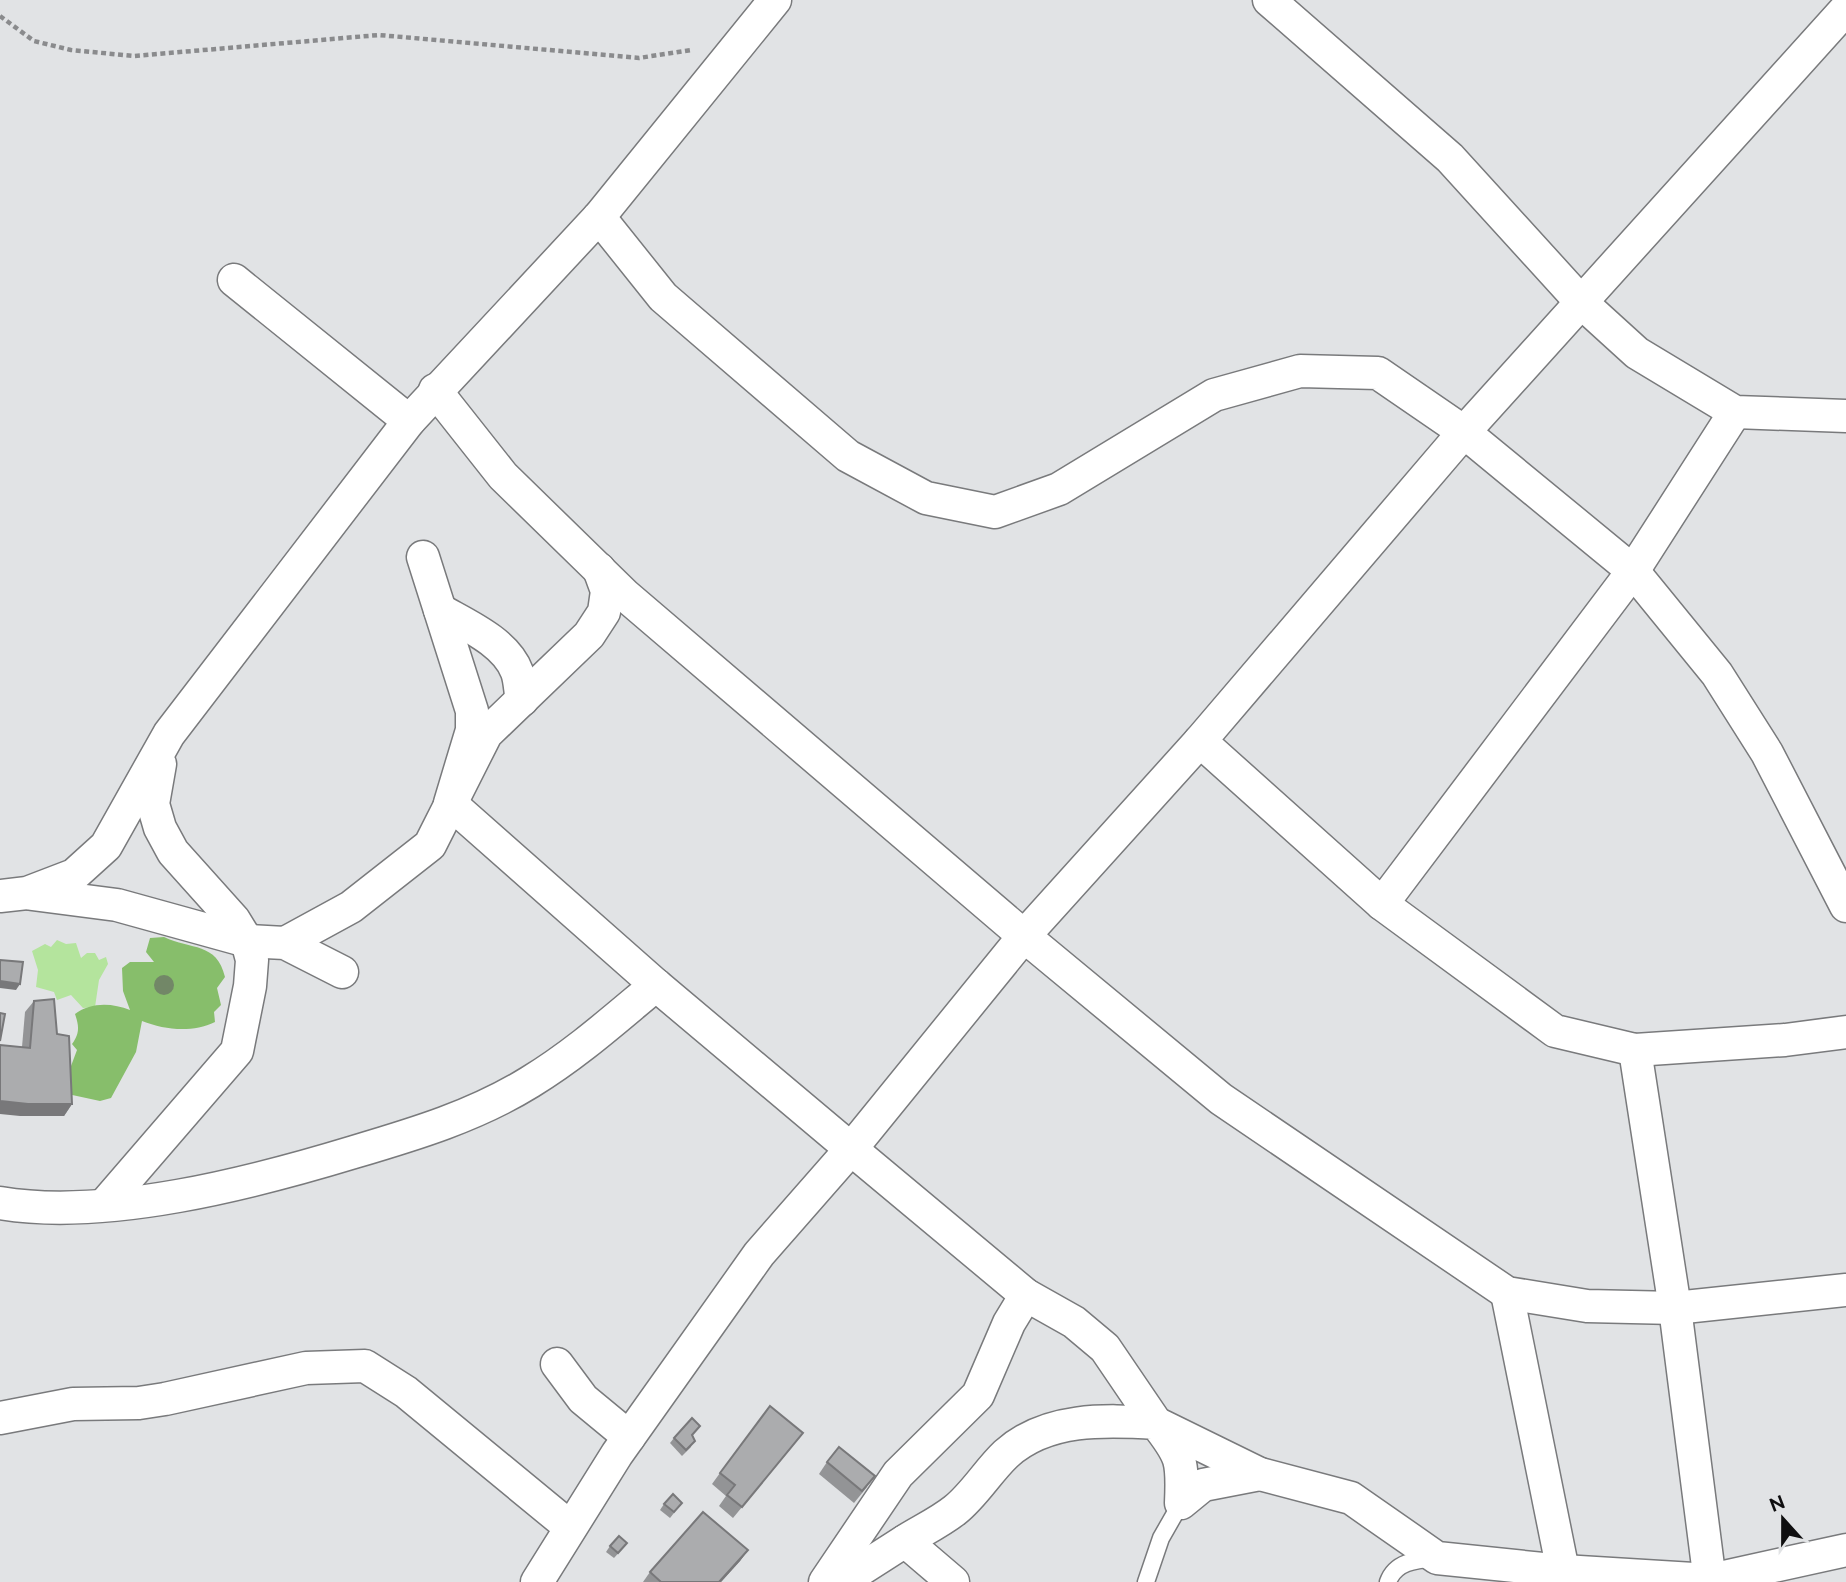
<svg xmlns="http://www.w3.org/2000/svg" width="1846" height="1582" font-family="Raleway,sans-serif">
	<style>
		.green { fill: #b4e49d }
		.forest { fill: #87be6b }
		.lines { fill: none; stroke-linecap: round; stroke-linejoin: round }
		.service-casing { stroke: #797a7c; stroke-width: 19 }
		.minor-casing { stroke: #797a7c; stroke-width: 35 }
		.path { stroke: #8a8b8d; stroke-width: 4.5; stroke-dasharray: 5 3.5; stroke-linecap: butt }
		.service { stroke: #fff; stroke-width: 16 }
		.minor { stroke: #fff; stroke-width: 32 }
		.tree { fill: #728767 }
		.wall { fill: #939496 }
		.shaded-wall { fill: #78787a }
		.building { fill: #abacae; stroke: #78787a; stroke-width: 2 }
	</style>
	<rect width="100%" height="100%" fill="#e1e3e5"/>
	<path class="green" d="M57,940L66,944L76,943L81,958L87,953H95L99,960L106,957L108,964L99,980L95,1007L83,1008L71,995L57,1000L54,992L36,987L38,970L32,951L45,944L51,947Z"/>
	<path class="forest" d="M164,937C191,950 217,942 225,977L217,988L221,1005L214,1012L215,1022C192,1033 165,1030 142,1021L136,1052L111,1098L100,1101L63,1093L62,1068L71,1066L77,1050L72,1044C80,1033 79,1026 75,1014C91,1002 112,1003 130,1010L123,991L122,968L130,962H154L146,952L150,938Z"/>
	<g class="lines">
		<defs>
			<g id="service">
				<path d="M1146,1582L1161,1538L1181,1503"/>
				<path d="M1388,1582C1395,1562 1415,1560 1435,1558"/>
			</g>
			<g id="minor">
				<path d="M1269,0L1450,158L1582,303L1637,353L1735,412L1846,416"/>
				<path d="M599,217L663,297L848,456L926,498L995,512L1059,489L1214,395L1300,371L1378,373L1464,432L1633,571L1717,674L1767,753L1846,906"/>
				<path d="M234,280L409,421"/>
				<path d="M435,390L503,476L625,595L1024,936L1221,1099L1507,1293L1587,1306L1675,1308L1846,1290"/>
				<path d="M423,557L472,711V730L450,803L656,985L851,1149L1026,1295L1074,1322L1105,1348L1156,1423L1260,1474L1351,1498L1437,1558L1563,1571L1710,1580L1846,1550"/>
				<path d="M440,610C466,625 506,642 517,672C520,680 520,691 522,700"/>
				<path d="M1200,741L1382,904L1555,1031L1635,1050L1785,1040L1846,1032"/>
				<path d="M32,894L117,905L247,941L285,943L342,972"/>
				<path d="M0,896L27,893L74,875L106,846L169,734L409,421L599,217L775,0"/>
				<path d="M1382,904L1633,571L1735,412"/>
				<path d="M285,943L351,907L430,845L486,734L589,635L604,612L607,591L599,569"/>
				<path d="M1635,1050L1675,1308L1710,1582"/>
				<path d="M0,1203C106,1221 252,1183 354,1152C415,1134 475,1116 530,1082C576,1054 615,1019 656,985"/>
				<path d="M105,1204L237,1051L250,986L252,960L247,941L234,920L173,852L160,828L153,804L160,764"/>
				<path d="M1507,1293L1563,1571"/>
				<path d="M557,1364L583,1399L629,1437"/>
				<path d="M0,1418L73,1404L139,1403L165,1399L306,1368L365,1366L406,1392L570,1527"/>
				<path d="M905,1541C921,1531 940,1522 955,1510C974,1495 988,1471 1006,1454C1047,1417 1105,1420 1156,1423C1182,1456 1183,1461 1181,1503L1203,1485L1260,1474"/>
				<path d="M537,1582L617,1454L759,1254L851,1149L1024,936L1200,741L1464,432L1846,9"/>
				<path d="M825,1582L898,1474L978,1395L1009,1323L1026,1295"/>
				<path d="M841,1582L905,1541L953,1582"/>
			</g>
		</defs>
		<use href="#service" class="service-casing"/>
		<use href="#minor" class="minor-casing"/>
		<path class="path" d="M0,16L34,41L71,50L134,56L379,35L639,58L691,50"/>
		<use href="#service" class="service"/>
		<use href="#minor" class="minor"/>
	</g>
	<circle class="tree" cx="164" cy="985" r="10"/>
	<g class="wall">
		<path d="M34,1001L57,1034L72,1104L64,1116H20L22,1047L25,1012Z"/>
		<path d="M693,1436L691,1447L682,1456L670,1443L674,1438Z"/>
		<path d="M794,1444L733,1518L719,1506L726,1496L712,1484L720,1473Z"/>
		<path d="M827,1462L867,1487L854,1503L819,1474Z"/>
		<path d="M682,1503L670,1518L660,1510L664,1504Z"/>
		<path d="M610,1546L623,1548L614,1558L606,1552Z"/>
		<path d="M748,1550L740,1561L721,1582H643L650,1572Z"/>
	</g>
	<g class="shaded-wall">
		<path d="M0,981L20,984L16,990L0,988Z"/>
		<path d="M0,1101L72,1104L64,1116H20L0,1114Z"/>
		<path d="M748,1550L740,1561L721,1582H719Z"/>
	</g>
	<g class="building">
		<path d="M0,960L23,962L20,984L0,981Z"/>
		<path d="M54,999L57,1034L69,1036L72,1104H28L0,1101V1045L30,1048L34,1001Z"/>
		<path d="M0,1013L5,1014L0,1041Z"/>
		<path d="M770,1406L803,1433L742,1507L727,1495L735,1485L720,1473Z"/>
		<path d="M692,1418L700,1426L692,1435L695,1441L686,1450L674,1438Z"/>
		<path d="M839,1447L875,1476L862,1491L827,1462Z"/>
		<path d="M673,1494L682,1503L674,1512L664,1504Z"/>
		<path d="M703,1512L748,1550L719,1582H661L650,1572Z"/>
		<path d="M619,1536L627,1543L618,1553L610,1546Z"/>
	</g>
	<g transform="translate(1783 1519) rotate(339)" stroke="#e1e3e5" stroke-width="5" paint-order="stroke">
	<path d="M0-5L12 26L0 18L-12 26Z" fill="#0f0f10"/>
	<text y="-10" font-size="19" font-weight="bold" text-anchor="middle" fill="#0f0f10">N</text>
	</g>
</svg>
